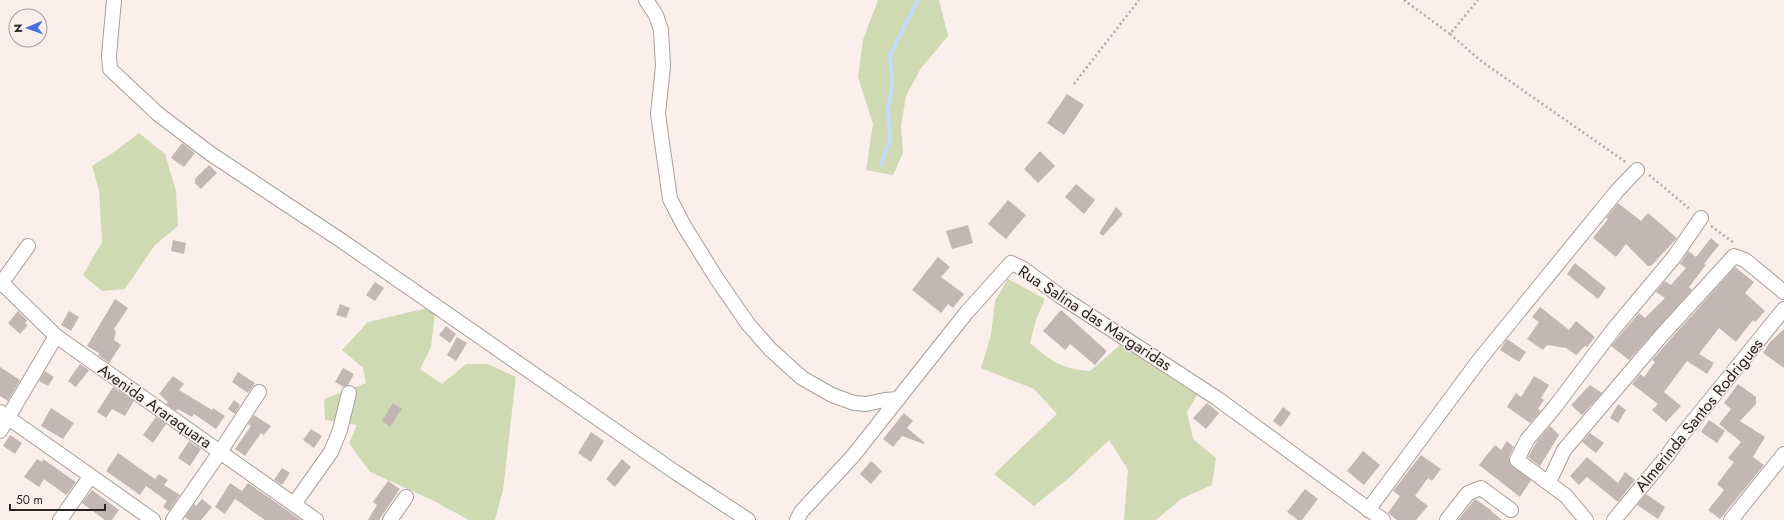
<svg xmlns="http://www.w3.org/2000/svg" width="1784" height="520" font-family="Jost,sans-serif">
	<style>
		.green { fill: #cfd9b2 }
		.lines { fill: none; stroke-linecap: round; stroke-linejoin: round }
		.stream { stroke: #c2dbf6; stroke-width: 4 }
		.building { fill: #c3b7b5 }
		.minor-casing { stroke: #a99e9a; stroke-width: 16 }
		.path { stroke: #b1a8a5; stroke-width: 2.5; stroke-dasharray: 2 3; stroke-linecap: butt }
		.minor { stroke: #fff; stroke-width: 14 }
		.labels { text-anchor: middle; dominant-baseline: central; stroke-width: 3; stroke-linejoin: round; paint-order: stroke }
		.street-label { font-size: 16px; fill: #292524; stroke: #fbefeb }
	</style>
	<rect width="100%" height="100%" fill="#fbefeb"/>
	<g class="green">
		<path d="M878,0H939L948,36L921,68L906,96L901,126L903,153L893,175L866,170L873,124L858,77L863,40Z"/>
		<path d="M139,133L165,154L176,191L178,226L155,245L125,289L102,291L83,275L102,242L99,190L92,166L117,150Z"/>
		<path d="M1008,279L1045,299L1036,320L1030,343C1051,361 1061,369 1090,371L1120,345L1197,395L1187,412L1193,439L1216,458L1212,485L1181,499L1156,520H1124L1128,470L1109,440L1070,477L1034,506L994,474L1057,414L1034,389L981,368L991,335L995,301Z"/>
		<path d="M436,306L431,347L420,369L442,384L466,364H488L516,377L503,490L495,520H469L432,500L370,472L349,443L357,425L325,420L324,399L366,383L363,368L342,350L368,322Z"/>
	</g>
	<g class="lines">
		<path class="stream" d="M881,165L890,138L888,109L892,84L890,55L918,0"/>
	</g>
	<g class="building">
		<path d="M1067,94L1084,105L1064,135L1047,123Z"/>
		<path d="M182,143L195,153L184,167L171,158Z"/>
		<path d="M1040,151L1055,166L1038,183L1024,169Z"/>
		<path d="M209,165L217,173L201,189L195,183V179Z"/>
		<path d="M1076,184L1095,200L1084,214L1065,197Z"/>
		<path d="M1008,200L1026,215L1006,239L988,224Z"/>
		<path d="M1618,203L1641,221L1648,213L1677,238L1651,266H1648L1626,244L1616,257L1593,238L1608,219L1606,218Z"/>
		<path d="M1116,207L1123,214L1103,236L1099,233Z"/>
		<path d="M968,225L973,243L952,249L946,231Z"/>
		<path d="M1711,238L1719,245L1704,264L1706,265L1689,287L1692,290L1629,360L1611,346L1639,313L1645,318L1665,298L1656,292L1665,281L1671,285L1686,268L1680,264L1688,251L1696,257Z"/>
		<path d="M173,240L186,243L184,254L171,251Z"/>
		<path d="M938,257L950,267L941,277L964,294L953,308L948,304L941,313L912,290Z"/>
		<path d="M1575,263L1606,288L1598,299L1567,274Z"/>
		<path d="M1735,267L1754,282L1745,293L1765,311L1755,322L1753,320L1736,342L1719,328L1699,354L1714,363L1707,374L1687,361L1664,392L1681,406L1666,422L1652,410L1658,404L1632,384L1640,374L1644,377L1655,362L1652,360Z"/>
		<path d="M375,282L384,288L375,301L366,295Z"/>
		<path d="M115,299L128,308L114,329L116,331L114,340L121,345L109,363L98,355L99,353L87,346Z"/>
		<path d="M340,304L350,308L346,318L336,315Z"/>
		<path d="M1540,307L1569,330L1576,321L1595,337L1587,347L1585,346L1576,355L1566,348L1547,345L1543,350L1527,339L1539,322L1532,317Z"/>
		<path d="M1061,310L1107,351L1095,365L1070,344L1065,350L1043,331Z"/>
		<path d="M18,311L27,320L25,323L28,325L20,334L8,323Z"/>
		<path d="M69,311L79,317L71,331L61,325Z"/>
		<path d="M446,326L456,334L450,343L439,335Z"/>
		<path d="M1784,329V368L1763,353L1770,342Z"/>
		<path d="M457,337L467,343L456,361L447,355Z"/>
		<path d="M1507,339L1526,352L1519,362L1500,350Z"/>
		<path d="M80,364L89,370L76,387L68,381Z"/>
		<path d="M0,367L20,380L8,401L0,396Z"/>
		<path d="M343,368L354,374L348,385L344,387L335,382Z"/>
		<path d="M45,371L54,377L48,386L39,381Z"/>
		<path d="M238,372L255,383L248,393L232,382Z"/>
		<path d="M173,376L184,384L179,390L212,410L213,408L225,416L216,429L194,414L192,417L178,409L176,411L166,404L168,402L159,394Z"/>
		<path d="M1534,376L1549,385L1541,398L1544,400L1538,409L1541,411L1530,423L1507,407L1516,393L1521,397Z"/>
		<path d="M1738,384L1756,397V404L1740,421L1765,437L1753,457L1764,465L1720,519L1708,510L1724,490L1717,484L1734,462L1728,458L1741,442L1719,424L1731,409L1724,403Z"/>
		<path d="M1590,385L1602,393L1582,415L1571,405Z"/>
		<path d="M113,387L134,401L125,416L112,409L106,418L97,412Z"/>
		<path d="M234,400L240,405L235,414L228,409Z"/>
		<path d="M393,403L402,409L390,427L382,421Z"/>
		<path d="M1207,403L1219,413L1206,429L1193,418Z"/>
		<path d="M1618,404L1626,410L1618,423L1610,418Z"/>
		<path d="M1283,407L1291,413L1281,427L1273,421Z"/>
		<path d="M51,408L74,423L63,439L41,426Z"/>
		<path d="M904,413L913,421L907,428L925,443L924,444L902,436L893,447L883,439Z"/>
		<path d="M254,415L271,426L264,435L261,433L245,456L235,449L251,426L248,424Z"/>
		<path d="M156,417L166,424L153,443L143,435Z"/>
		<path d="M1709,420L1725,431L1717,443L1701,432Z"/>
		<path d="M1550,426L1559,435L1540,466L1528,457L1538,440Z"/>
		<path d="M311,429L322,436L314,448L303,440Z"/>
		<path d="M591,432L604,441L591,462L578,453Z"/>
		<path d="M1590,433L1604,443L1596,453L1582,442Z"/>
		<path d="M10,435L22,443L15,454L3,446Z"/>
		<path d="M189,441L201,449L190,466L178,458Z"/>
		<path d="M1507,441L1514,447L1509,457L1510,464L1531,480L1520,497L1479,465L1495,445L1501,450Z"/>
		<path d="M1363,451L1380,465L1364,485L1347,471Z"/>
		<path d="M118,453L155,479L159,474L168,480L164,485L180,495L169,511L163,507L167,501L146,486L140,495L106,471Z"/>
		<path d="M1421,455L1441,469L1432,481L1428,478L1415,496L1428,506L1416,520H1397L1388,513L1400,496L1393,491Z"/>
		<path d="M1587,457L1618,483L1625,472L1635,480L1618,502L1587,477L1579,485L1570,476Z"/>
		<path d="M37,459L42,462L43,459L76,482L68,493L66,495L44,479L39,487L24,477Z"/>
		<path d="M622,459L631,467L615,487L606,479Z"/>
		<path d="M871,461L882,471L871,484L860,474Z"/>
		<path d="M282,468L290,473L282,485L274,480Z"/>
		<path d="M388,481L400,489L379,520H368L377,505L373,502Z"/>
		<path d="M230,483L242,491L248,483L301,520H265L235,499L225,514L215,507Z"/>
		<path d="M1305,489L1318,499L1302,520H1298L1287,512Z"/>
		<path d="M92,490L119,510L112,520H105L82,503Z"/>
		<path d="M1646,494L1665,507L1658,519L1637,505Z"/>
		<path d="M202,499L212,507L201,520H189L185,517L194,504L196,506Z"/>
		<path d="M1475,499L1491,510V511L1502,520H1458Z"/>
	</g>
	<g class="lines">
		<defs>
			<g id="minor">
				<path d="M114,0L109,55L110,69L158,114L211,154L342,241L675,472L748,520"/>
				<path d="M646,0L656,15L661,30L663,66L658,114L670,199L684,226L717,279L748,324L770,349L802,378L832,395L854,403L866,404L885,400L898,399L967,312L1011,263L1022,268L1060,296L1218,399L1383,520"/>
				<path d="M1,284L6,287L56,336L316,520"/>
				<path d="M0,285L28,246"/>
				<path d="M0,412L153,520"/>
				<path d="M0,431L56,336"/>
				<path d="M1549,482L1564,450L1661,336L1734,256L1745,260L1784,292"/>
				<path d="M294,504L331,452L340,430L349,393"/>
				<path d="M1368,510L1480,359L1617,191L1637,170"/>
				<path d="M60,520L90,477"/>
				<path d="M173,520L220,452L259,392"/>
				<path d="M390,520L406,497"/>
				<path d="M797,520L801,512L853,456L898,399"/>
				<path d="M1447,520L1468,493L1481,488L1511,510"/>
				<path d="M1586,520L1566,496L1517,460L1527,440L1554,408L1613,330L1674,257L1701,218"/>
				<path d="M1614,520L1667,456L1681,436L1784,309"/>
				<path d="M1731,520L1784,454"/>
			</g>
		</defs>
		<use href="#minor" class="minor-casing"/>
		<g class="path">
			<path d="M1404,0L1450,34L1478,0"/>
			<path d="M1450,34L1481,61L1627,163"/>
			<path d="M1074,84L1139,0"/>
			<path d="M1649,175L1691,210"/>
			<path d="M1711,226L1734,243"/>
		</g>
		<use href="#minor" class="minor"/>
	</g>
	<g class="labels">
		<g class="street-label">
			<text transform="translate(1095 318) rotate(33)">Rua Salina das Margaridas</text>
			<text transform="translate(155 406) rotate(35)">Avenida Araraquara</text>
			<text transform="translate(1699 415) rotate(-51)">Almerinda Santos Rodrigues</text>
		</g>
	</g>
	<g transform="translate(28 28) rotate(268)"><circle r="19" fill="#fbefeb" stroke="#a79e9b"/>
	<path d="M0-3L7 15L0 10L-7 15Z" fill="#4670e2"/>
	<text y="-6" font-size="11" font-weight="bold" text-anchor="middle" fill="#292524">N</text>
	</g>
	<path d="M10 504v6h95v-6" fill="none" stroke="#292524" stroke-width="2"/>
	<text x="16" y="504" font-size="12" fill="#292524" stroke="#fbefeb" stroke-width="3" paint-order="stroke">50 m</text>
</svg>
